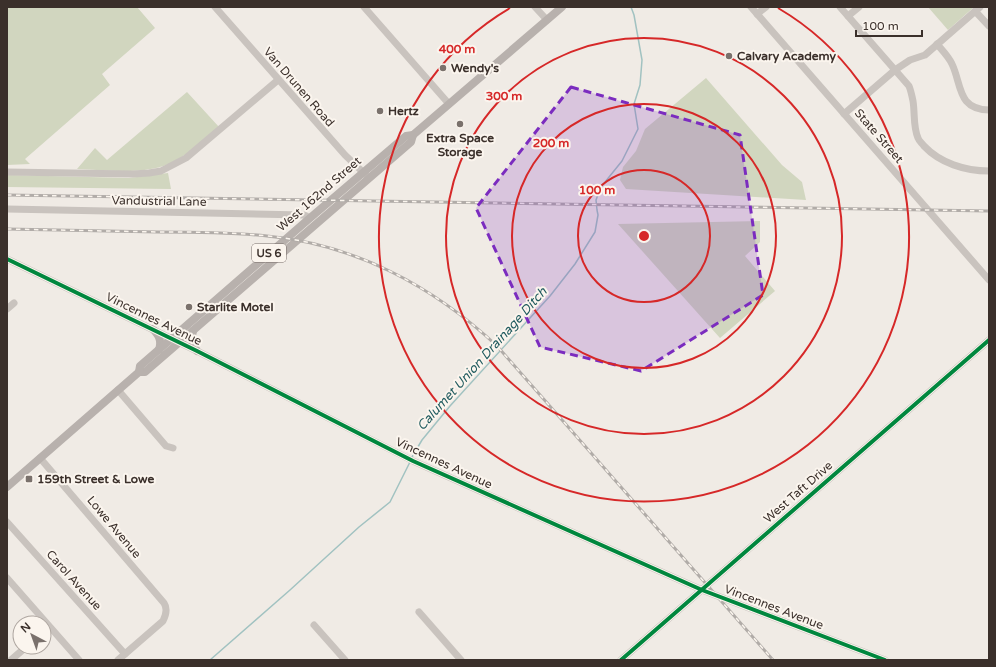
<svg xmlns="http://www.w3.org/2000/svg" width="996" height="667" font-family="'Varela Round',sans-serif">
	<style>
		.green { fill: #d1d6bf }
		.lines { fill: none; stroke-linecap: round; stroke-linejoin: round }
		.stream { stroke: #a1c2c1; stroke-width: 1.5 }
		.minor { stroke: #c9c3be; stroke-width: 7 }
		.major { stroke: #b8b1ad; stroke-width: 8 }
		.rail-casing { stroke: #b1aca8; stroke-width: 3 }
		.rail { stroke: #fbf5ee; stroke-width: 1.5; stroke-dasharray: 4.5; stroke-linecap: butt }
		.cycleway-casing { stroke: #fbf5ee; stroke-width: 6 }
		.cycleway { stroke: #00873e; stroke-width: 4 }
		.marked { fill: #7b2cbf; fill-opacity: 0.2; stroke: #7b2cbf; stroke-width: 3; stroke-dasharray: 8 5; stroke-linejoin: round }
		.ring { fill: none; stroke: #d62828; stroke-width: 2 }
		.poi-dot { fill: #7a716c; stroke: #fbf5ee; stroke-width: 1.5 }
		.labels { text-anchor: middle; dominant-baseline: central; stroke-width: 4; stroke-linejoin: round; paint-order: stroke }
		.shield { fill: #fbf5ee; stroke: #756b66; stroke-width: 1 }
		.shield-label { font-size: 11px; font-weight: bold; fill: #3b302b }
		.poi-label { font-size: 12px; font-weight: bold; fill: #3b302b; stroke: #fbf5ee; text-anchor: start }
		.street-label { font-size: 12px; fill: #3b302b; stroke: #fbf5ee }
		.water-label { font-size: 13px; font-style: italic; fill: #1f5a5e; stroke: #fbf5ee }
		.centre { fill: #d62828; stroke: #fbf5ee; stroke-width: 2 }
		.ring-label { font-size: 12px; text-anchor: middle; font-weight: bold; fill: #d62828; stroke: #fbf5ee; stroke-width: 4; stroke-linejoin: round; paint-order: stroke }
	</style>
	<rect width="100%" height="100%" fill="#f0ebe5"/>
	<g class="green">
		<path d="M7,7H137L155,28L102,74L110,85L25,159L30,164L7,165Z"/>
		<path d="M928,7H974L948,30Z"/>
		<path d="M706,78L782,165L802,182L806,200L626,189L620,180L623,167L636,151L645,129Z"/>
		<path d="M187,92L219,127C205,139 191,152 175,161C148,176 106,170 77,169L95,148L107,160Z"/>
		<path d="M168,173L171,189L7,187V175L129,178Z"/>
		<path d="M760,221V242L745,256L775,291L720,338L618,224Z"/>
	</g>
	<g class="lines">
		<g class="stream">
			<path d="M412,457L422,440L450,406L550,296L575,264L595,232L598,215L597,210L596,200L599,192L601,187L622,161L638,129L634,104L640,85L642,60L634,15L631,7"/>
			<path d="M210,660L290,590L359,527L390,502L410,462"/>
		</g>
		<g class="minor">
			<path d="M215,7L345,155L367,176"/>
			<path d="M364,7L449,104"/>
			<path d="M535,7L547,20"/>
			<path d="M751,7L989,280"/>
			<path d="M840,7L909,86C911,91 912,96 913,101C915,113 913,127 918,138C919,141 922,143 924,146C940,163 965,171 989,171"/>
			<path d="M975,11L989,26"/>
			<path d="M757,14L766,7"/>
			<path d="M848,16L859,7"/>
			<path d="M937,44C942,50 949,57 952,64C962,85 957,109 989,110"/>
			<path d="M844,114L895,70L910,60L925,55L980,7"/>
			<path d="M7,172L133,174L149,173L161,171L186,158L278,80"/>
			<path d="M7,209L304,215L310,218"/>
			<path d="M7,259L197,351L413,461L702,590L885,660"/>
			<path d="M7,309L14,303"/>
			<path d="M118,390L166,446L173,448"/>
			<path d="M40,458L164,603C168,609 166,615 163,621L118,660"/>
			<path d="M7,522L125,654"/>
			<path d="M7,578L79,660"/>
			<path d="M419,612L461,660"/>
			<path d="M314,625L345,660"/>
			<path d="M11,660L26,647"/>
			<path d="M621,660L989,340"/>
		</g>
		<g class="major">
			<path d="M153,329C159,336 162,340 159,350"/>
			<path d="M193,331L191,341L197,351"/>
			<path d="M139,372H145L411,142L413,135L562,7"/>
			<path d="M7,487L139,372L140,366L310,218L406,136L413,135"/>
		</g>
		<defs>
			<g id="rail">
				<path d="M7,195L989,211"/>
				<path d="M7,229C57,230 108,231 158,232C194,232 231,232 267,236C354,244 433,286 497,346L773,660"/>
			</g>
		</defs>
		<use href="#rail" class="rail-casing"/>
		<use href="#rail" class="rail"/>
		<defs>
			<g id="cycleway">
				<path d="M7,259L197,351L413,461L702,590L885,660"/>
				<path d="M621,660L989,340"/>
			</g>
		</defs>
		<use href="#cycleway" class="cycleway-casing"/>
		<use href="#cycleway" class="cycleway"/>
	</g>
	<path class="marked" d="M571,87L740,135L763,295L641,371L540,347L476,208Z"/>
	<g class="ring">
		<circle cx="644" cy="236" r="66"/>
		<circle cx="644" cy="236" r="132"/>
		<circle cx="644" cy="236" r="198"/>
		<path d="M778 8A265 265 0 1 1 510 8"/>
	</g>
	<g class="poi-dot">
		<circle cx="729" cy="56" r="4"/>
		<circle cx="443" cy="68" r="4"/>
		<circle cx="380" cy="111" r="4"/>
		<circle cx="460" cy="124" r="4"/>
		<circle cx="189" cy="307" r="4"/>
		<rect x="25" y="475" width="8" height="8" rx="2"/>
	</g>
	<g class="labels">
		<rect class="shield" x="252" y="244" width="34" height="18" rx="3"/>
		<g class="shield-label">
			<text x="269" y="253">US 6</text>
		</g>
		<g class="poi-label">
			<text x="737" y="56">Calvary Academy</text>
			<text x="451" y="68">Wendy's</text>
			<text x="388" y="111">Hertz</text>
			<text x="460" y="138" text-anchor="middle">Extra Space<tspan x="460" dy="14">Storage</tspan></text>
			<text x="197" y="307">Starlite Motel</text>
			<text x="37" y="479">159th Street &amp; Lowe</text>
		</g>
		<g class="street-label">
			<text transform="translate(299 87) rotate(49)">Van Drunen Road</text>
			<text transform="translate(879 136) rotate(49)">State Street</text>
			<text transform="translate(319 194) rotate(-41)">West 162nd Street</text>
			<text transform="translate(159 201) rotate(1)">Vandustrial Lane</text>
			<text transform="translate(154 319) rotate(26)">Vincennes Avenue</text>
			<text transform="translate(444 463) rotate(25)">Vincennes Avenue</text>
			<text transform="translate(798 492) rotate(-41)">West Taft Drive</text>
			<text transform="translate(114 527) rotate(50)">Lowe Avenue</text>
			<text transform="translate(74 580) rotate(48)">Carol Avenue</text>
			<text transform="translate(774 607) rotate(21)">Vincennes Avenue</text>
		</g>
		<g class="water-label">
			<text transform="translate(482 359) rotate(-48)">Calumet Union Drainage Ditch</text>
		</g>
	</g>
	<circle cx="644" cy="236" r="6" class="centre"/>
	<g class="ring-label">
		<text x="457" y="53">400 m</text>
		<text x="504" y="100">300 m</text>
		<text x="551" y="147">200 m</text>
		<text x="597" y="194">100 m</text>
	</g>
	<rect width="996" height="667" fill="none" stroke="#3b302b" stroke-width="16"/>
	<g transform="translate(32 635) rotate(319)"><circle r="19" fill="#fbf5ee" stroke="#aea6a0"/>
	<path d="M0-3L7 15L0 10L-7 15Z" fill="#7a716c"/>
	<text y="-6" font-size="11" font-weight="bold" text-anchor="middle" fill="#3b302b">N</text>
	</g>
	<path d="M856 30v6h66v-6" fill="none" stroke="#3b302b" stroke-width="2"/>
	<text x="862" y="30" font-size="12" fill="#3b302b" stroke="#fbf5ee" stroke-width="3" paint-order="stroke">100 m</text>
</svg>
